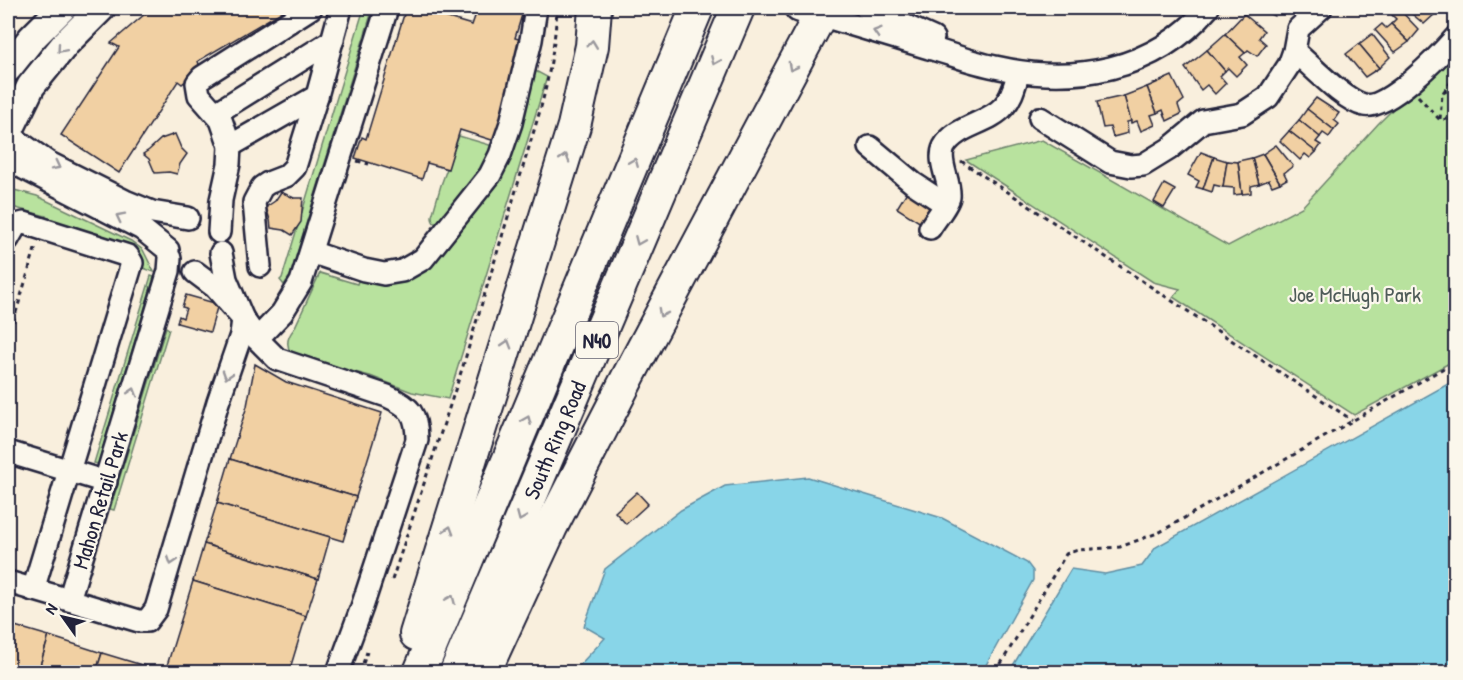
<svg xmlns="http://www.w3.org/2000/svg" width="1463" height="680" font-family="'Patrick Hand',sans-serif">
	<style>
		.green { fill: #b8e29e; stroke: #6d826c; stroke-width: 1.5 }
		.water { fill: #88d5e8; stroke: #5f8da3; stroke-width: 1.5 }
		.building { fill: #f1d0a3; stroke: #22223b; stroke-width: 1.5 }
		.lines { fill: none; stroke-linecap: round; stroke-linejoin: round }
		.minor-casing { stroke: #22223b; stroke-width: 26 }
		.major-casing { stroke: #22223b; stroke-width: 32 }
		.highway-casing { stroke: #22223b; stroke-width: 36 }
		.path { stroke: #22223b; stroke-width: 3; stroke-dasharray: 4.5 4.5; stroke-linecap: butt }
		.minor { stroke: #fbf7ec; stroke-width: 21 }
		.major { stroke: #fbf7ec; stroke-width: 27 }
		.highway { stroke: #fbf7ec; stroke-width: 32 }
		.oneway { stroke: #99979c }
		.labels { text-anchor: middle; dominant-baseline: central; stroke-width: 4.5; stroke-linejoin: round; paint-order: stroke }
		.shield { fill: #fbf7ec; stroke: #636270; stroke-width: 1.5 }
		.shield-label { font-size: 21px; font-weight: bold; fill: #22223b }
		.park-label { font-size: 22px; fill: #4f5c59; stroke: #fbf7ec }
		.street-label { font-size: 22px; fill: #22223b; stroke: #fbf7ec }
	</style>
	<rect width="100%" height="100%" fill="#f9efdd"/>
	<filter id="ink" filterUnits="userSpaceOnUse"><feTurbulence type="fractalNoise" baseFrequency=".0167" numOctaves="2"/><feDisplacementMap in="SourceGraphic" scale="12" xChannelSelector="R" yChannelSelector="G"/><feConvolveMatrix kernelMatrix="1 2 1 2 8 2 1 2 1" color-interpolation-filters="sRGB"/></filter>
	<g filter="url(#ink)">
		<g class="green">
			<path d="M364,8H373L290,276L284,285L280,280L282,278Z"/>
			<path d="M1455,48V360L1354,415L1173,297L1180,289L1153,282L966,160L1042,140L1228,246L1302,207L1378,124Z"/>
			<path d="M530,68L547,77L448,399L412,392L370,376L304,359L291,353C285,344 288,336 294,329L320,273L357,284L359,278L386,284L413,277L423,268L457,227Z"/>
			<path d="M459,136L493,146L488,162L439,225C434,224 432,222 432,216L441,185Z"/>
			<path d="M14,190L37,196L131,241L143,250L154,272L143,268L138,255L126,244L45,219L46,216L8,206V191Z"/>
			<path d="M151,276L154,277L98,464L94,463Z"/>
			<path d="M166,327L169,329L114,510L110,509Z"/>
		</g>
		<g class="water">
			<path d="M1455,380V672H1009L1071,569L1105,574L1142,566L1156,547Z"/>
			<path d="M808,477L942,518L1027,563L1033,571V580L982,672H573L605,638L584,626L605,569L681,510L725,486Z"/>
		</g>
		<g class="building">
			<path d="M152,8H288L198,61L200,68L182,84L178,81L119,173L61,135L119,47L111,43Z"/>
			<path d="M406,8H414L472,25L478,8H524L515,38L526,41L495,141L460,130L448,169L427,163L422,179L355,158L362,137L366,139Z"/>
			<path d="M1258,8H1287L1284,13L1277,10L1274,16Z"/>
			<path d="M1405,8H1430L1436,13L1424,24Z"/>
			<path d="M1399,9L1419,30L1409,42L1391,24L1396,19L1392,15Z"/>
			<path d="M1244,14L1264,31L1259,38L1266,44L1257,56L1248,50L1245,53L1225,34Z"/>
			<path d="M1382,24L1386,28L1391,24L1409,42L1395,52L1375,30Z"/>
			<path d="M1225,34L1245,53L1240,57L1247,65L1236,76L1228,68L1225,71L1207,50Z"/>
			<path d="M1372,34L1390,57L1379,68L1359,44Z"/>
			<path d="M1359,44L1379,68L1365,77L1346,54Z"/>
			<path d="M1207,50L1225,71L1220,76L1226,83L1215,94L1207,85L1201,90L1185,68Z"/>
			<path d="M1172,76L1184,100L1178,105L1181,114L1167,121L1163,110L1157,113L1147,87Z"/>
			<path d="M1147,87L1157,113L1151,115L1155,125L1141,131L1137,121L1131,123L1124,96Z"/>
			<path d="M1124,96L1131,121L1127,122L1128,133L1113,137L1110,127L1103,128L1097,102Z"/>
			<path d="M1316,98L1339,113L1334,120L1339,124L1334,130L1307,109Z"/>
			<path d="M1307,109L1334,130L1329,137L1323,133L1320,137L1299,120Z"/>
			<path d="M1299,120L1320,137L1316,142L1321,145L1316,152L1289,131Z"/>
			<path d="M1289,131L1316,152L1310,158L1305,154L1300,160L1280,141Z"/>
			<path d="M175,134L181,148L187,154L180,164L177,174L169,172L155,173L149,159L143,154L149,150L161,139Z"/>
			<path d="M1276,145L1293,166L1284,173L1287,179L1280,183L1263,154Z"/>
			<path d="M1201,152L1214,157L1203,189L1196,187L1199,181L1188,175Z"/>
			<path d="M1263,154L1280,183L1272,186L1269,180L1259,184L1252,158Z"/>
			<path d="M1214,157L1227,161L1223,187L1214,185L1212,192L1203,189Z"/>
			<path d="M1252,158L1259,184L1251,186V193L1242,194L1238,161Z"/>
			<path d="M1227,161L1238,162L1242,194L1234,195V188L1223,187Z"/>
			<path d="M1164,184L1175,190L1164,208L1154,202Z"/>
			<path d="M908,190L935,207L924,225L897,208Z"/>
			<path d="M281,192L294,198H303L301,222L292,235L284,230L271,228L270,220L266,207L275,201Z"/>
			<path d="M186,295L218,304L210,332L177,323L179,316L183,318L186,308L182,307Z"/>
			<path d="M255,364L286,382L382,413L356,497L230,459L247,406Z"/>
			<path d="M230,459L356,497L343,541L217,503Z"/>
			<path d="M637,492L648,504L626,524L615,512Z"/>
			<path d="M217,503L330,537L318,579L204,544Z"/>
			<path d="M204,544L318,579L306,616L193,581Z"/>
			<path d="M193,581L306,616L289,672H165Z"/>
			<path d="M8,624L49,636L38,672H8Z"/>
			<path d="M49,636L102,653L96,672H38Z"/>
			<path d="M102,653L165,672H96Z"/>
		</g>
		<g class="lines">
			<defs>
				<g id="minor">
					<path d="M866,8L933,38"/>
					<path d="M820,15C856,26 893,37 929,48C951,54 973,63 995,67C1074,85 1154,71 1208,8"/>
					<path d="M1294,51C1311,65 1344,101 1364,105C1387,111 1441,54 1456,37"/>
					<path d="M216,113L333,40"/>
					<path d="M1040,118L1110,162L1131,166L1143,165L1169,149L1203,121L1242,114L1268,97L1289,65L1294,51L1298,29L1321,8"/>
					<path d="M8,134L49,163L125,201L152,212L188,218"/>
					<path d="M230,146L317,96L341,8"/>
					<path d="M870,147L913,183L945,204"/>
					<path d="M8,158L25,169L142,229L168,250"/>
					<path d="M930,228C934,221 948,204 949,197C951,181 937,162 944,147C956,125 989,124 1004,106C1013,96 1015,83 1019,72"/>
					<path d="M219,232L221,200L229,164L230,146L221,120L199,95L197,83L202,77L311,8"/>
					<path d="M8,239L16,225L24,223L128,256L132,263L33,590"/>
					<path d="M311,252L364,270L384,274L402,271L423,259L490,175L500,155L511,123L531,40L536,8"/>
					<path d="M170,258L169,271L69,600L139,621H147L156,609L218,402L241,335L243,319L226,279L221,253"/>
					<path d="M260,266L254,202L262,187L268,183L286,176L295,167L317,96"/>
					<path d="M195,272L215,287L243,319L257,339L277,359L387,396C411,407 417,414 417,440L362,607L338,672"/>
					<path d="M257,339L282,313L301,282L387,8"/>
					<path d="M8,452L106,482"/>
					<path d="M8,582L69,600"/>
				</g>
				<g id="major">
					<path d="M799,8L820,15"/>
					<path d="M8,68L32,38L62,8"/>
					<path d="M8,133L31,86L66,43L101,8"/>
				</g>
				<g id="highway">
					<path d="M416,634L574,126L592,46L595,8"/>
					<path d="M420,672L697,8"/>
					<path id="s1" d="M456,672L738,8"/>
					<path d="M484,672L551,527L629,375L824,8"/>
				</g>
			</defs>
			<use href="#minor" class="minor-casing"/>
			<use href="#major" class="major-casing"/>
			<use href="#highway" class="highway-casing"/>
			<g class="path">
				<path d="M764,8L779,14"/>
				<path d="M1443,93L1456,86"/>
				<path d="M1418,96L1440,120L1456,118"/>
				<path d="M1440,119L1442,94L1456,75"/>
				<path d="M357,161L369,164"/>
				<path d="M961,161L1352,420"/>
				<path d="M8,339L36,246"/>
				<path d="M392,580L463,366L539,114C549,79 555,44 557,8"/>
				<path d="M360,672L367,652"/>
				<path d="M996,672L1066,554L1078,550L1120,547L1160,532L1456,361"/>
			</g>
			<use href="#minor" class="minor"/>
			<use href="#major" class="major"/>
			<use href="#highway" class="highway"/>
		</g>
		<defs><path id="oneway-chevron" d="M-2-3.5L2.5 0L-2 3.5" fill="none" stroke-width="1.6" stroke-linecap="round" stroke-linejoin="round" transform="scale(1.5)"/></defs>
		<g class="oneway">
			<use href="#oneway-chevron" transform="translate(877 32) rotate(-163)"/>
			<use href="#oneway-chevron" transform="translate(592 44) rotate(-83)"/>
			<use href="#oneway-chevron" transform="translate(61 49) rotate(131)"/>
			<use href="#oneway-chevron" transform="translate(715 61) rotate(113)"/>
			<use href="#oneway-chevron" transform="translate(792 67) rotate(118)"/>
			<use href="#oneway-chevron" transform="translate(565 158) rotate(-73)"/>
			<use href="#oneway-chevron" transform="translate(634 162) rotate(-68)"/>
			<use href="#oneway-chevron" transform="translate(56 166) rotate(27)"/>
			<use href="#oneway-chevron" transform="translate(120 217) rotate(-153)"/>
			<use href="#oneway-chevron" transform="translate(639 241) rotate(113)"/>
			<use href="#oneway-chevron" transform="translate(662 313) rotate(118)"/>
			<use href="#oneway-chevron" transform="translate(507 344) rotate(-73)"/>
			<use href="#oneway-chevron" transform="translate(227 375) rotate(108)"/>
			<use href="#oneway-chevron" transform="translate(133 392) rotate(-73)"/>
			<use href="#oneway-chevron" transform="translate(527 420) rotate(-67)"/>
			<use href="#oneway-chevron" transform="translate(521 517) rotate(113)"/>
			<use href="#oneway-chevron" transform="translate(449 530) rotate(-73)"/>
			<use href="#oneway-chevron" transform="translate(172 561) rotate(108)"/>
			<use href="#oneway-chevron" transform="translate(451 599) rotate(-67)"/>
		</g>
	</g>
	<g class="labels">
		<rect class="shield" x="576" y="322" width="42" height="36" rx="4.5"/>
		<g class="shield-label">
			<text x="597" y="340">N40</text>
		</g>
		<g class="park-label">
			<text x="1355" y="294">Joe McHugh Park</text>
		</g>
		<g class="street-label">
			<text stroke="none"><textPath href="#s1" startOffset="252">South Ring Road</textPath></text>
			<text transform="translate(100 500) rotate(-73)">Mahon Retail Park</text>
		</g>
	</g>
	<rect width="1463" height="680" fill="none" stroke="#fbf7ec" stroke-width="30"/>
	<rect x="15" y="15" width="1433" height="650" fill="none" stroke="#22223b" stroke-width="2" filter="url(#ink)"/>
	<g transform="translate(63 617) rotate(304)" stroke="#fbf7ec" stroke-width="4.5" paint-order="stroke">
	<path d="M0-4.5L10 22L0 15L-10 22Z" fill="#22223b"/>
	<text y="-9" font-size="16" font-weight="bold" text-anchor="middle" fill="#22223b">N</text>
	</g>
</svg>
